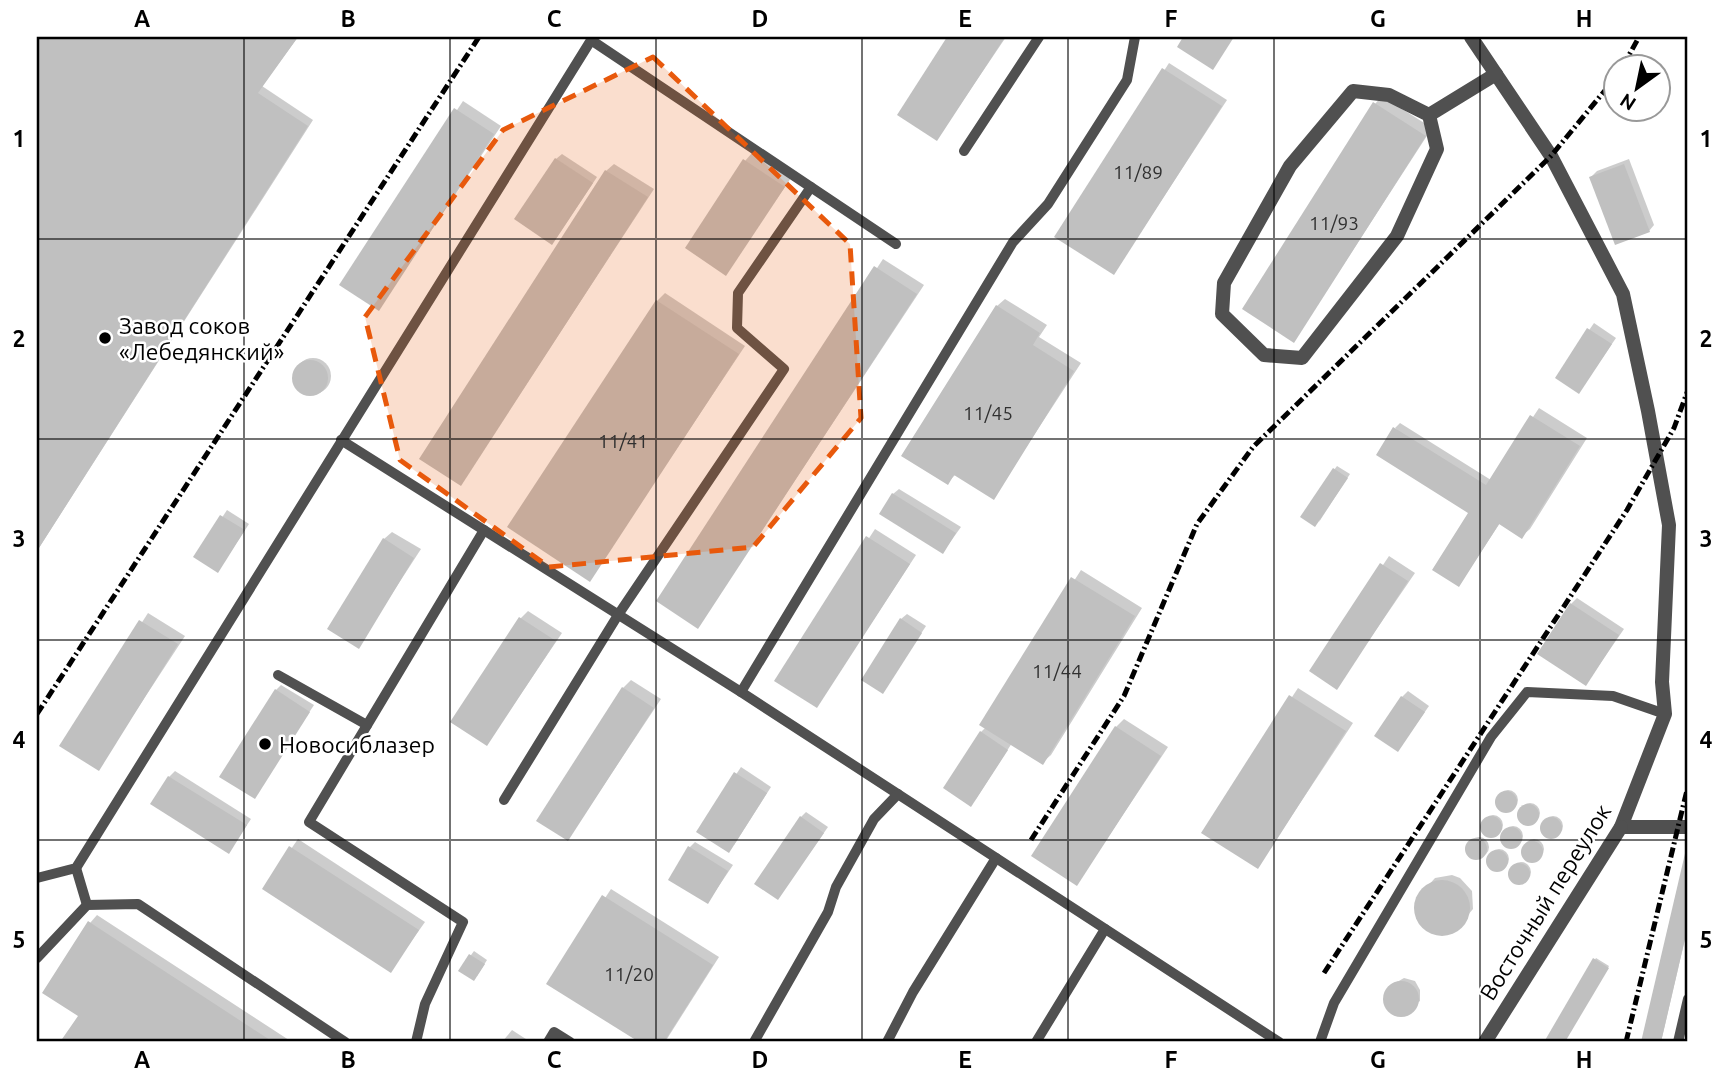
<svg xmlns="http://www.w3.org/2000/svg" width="1725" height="1079" font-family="Ubuntu,sans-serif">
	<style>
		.shadow { fill: #0003 }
		.building { fill: #c0c0c0 }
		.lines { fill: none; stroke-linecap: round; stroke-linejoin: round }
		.service { stroke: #505050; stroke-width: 10 }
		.minor { stroke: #505050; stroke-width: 14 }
		.tertiary { stroke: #505050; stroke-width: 14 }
		.rail { stroke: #000; stroke-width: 5; stroke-dasharray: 10 3.5 2 3.5; stroke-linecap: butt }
		.marked { fill: #e8590c; fill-opacity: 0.2; stroke: #e8590c; stroke-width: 5; stroke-dasharray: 14 9; stroke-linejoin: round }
		.grid { fill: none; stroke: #000; stroke-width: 2; stroke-opacity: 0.55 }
		.poi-dot { fill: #000; stroke: #fff; stroke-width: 2.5 }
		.labels { text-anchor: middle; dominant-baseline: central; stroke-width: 5; stroke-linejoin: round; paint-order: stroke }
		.number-label { font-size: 19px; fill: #303030 }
		.poi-label { font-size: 23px; fill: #000; stroke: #fff; text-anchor: start }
		.street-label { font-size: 23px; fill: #000; stroke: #fff }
		.neatline { fill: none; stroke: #000; stroke-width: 2.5 }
		.grid-label { font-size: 23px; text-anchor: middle; font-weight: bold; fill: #000 }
	</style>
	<rect width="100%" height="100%" fill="#fff"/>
	<g class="shadow">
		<path d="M37,37H298L262,86L313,120L37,551Z"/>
		<path d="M949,37H1006L937,139L899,114Z"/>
		<path d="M1169,63L1227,100L1114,273L1057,236Z"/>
		<path d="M1382,96L1432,128L1294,341L1375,104Z"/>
		<path d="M463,101L501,126L379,309L341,285Z"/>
		<path d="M752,153L791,178L726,273L745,161Z"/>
		<path d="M562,154L597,177L557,237L556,159Z"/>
		<path d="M1629,159L1654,225L1649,231L1591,177L1597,171Z"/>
		<path d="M614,164L654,189L461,484L606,171Z"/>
		<path d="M883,259L924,285L698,627L658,600Z"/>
		<path d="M665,293L745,346L590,579L657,301Z"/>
		<path d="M1005,299L1047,325L1039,337L1081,363L993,498L956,474L947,483L997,306Z"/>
		<path d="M1594,323L1616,338L1579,392L1557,377Z"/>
		<circle cx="313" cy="376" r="18"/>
		<path d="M1539,408L1587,438L1530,529L1522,536L1500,523L1459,585L1475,505L1395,428L1400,423L1491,480Z"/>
		<path d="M1337,466L1350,474L1319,522L1334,470Z"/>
		<path d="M899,489L961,527L943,552L893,494Z"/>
		<path d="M227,510L249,524L218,571L196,557Z"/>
		<path d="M875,529L916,555L817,706L776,680Z"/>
		<path d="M392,532L421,549L358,646L384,539Z"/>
		<path d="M1389,556L1415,573L1337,687L1312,671Z"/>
		<path d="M1081,570L1142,608L1051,755L1043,762L1012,743L976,799L981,732L986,727L982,724Z"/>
		<path d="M1577,598L1624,629L1586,684L1571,604Z"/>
		<path d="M528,611L562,633L487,744L521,618Z"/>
		<path d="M148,613L185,636L98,769L62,746Z"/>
		<path d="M907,614L926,626L883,692L901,619Z"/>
		<path d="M631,680L661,699L568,839L623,688Z"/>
		<path d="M281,685L314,705L254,797L276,690Z"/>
		<path d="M1298,688L1353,723L1258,867L1203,832Z"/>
		<path d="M1408,691L1429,706L1398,750L1402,697Z"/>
		<path d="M1124,719L1168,747L1077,884L1116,727Z"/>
		<path d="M741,767L771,787L734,845L698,832Z"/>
		<path d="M175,771L251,819L229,852L169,777Z"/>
		<circle cx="1508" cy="800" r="10"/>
		<circle cx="1530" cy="813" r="10"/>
		<path d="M806,812L828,827L778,898L801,817Z"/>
		<circle cx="1493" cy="825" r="10"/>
		<circle cx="1553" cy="826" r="10"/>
		<circle cx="1513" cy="836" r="10"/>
		<circle cx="1479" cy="847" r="10"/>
		<circle cx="1534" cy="849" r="10"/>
		<path d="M298,839L425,922L391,970L264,888Z"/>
		<path d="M695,842L733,865L708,902L689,848Z"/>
		<path d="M1688,848V926L1661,1042H1643Z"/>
		<circle cx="1499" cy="859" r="10"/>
		<circle cx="1521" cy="872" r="10"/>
		<path d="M1452,875L1460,878L1472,891L1473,909L1456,929L1439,934L1424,927L1419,921L1416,913L1418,897L1435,878Z"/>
		<path d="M611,889L719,957L665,1042H642L549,983Z"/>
		<path d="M97,915L292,1042H62L80,1016L90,923Z"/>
		<path d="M474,951L487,960L477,976L460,970Z"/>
		<path d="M1596,958L1609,966L1564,1042H1546Z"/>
		<path d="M1404,978L1415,981L1420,990V1001L1403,1014L1389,1009L1385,1000L1390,986Z"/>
		<path d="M512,1030L529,1041L528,1042H502Z"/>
	</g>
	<g class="building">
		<path d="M37,37H298L258,93L308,126L37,551Z"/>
		<path d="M947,37H1005L937,141L897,115Z"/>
		<path d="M1183,37H1234L1213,70L1177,47Z"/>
		<path d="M1162,68L1222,106L1114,275L1054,237Z"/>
		<path d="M1373,102L1426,136L1294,343L1242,309Z"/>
		<path d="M454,108L494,134L379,311L339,285Z"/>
		<path d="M555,158L593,183L552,245L514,219Z"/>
		<path d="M743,159L785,187L726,276L685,248Z"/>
		<path d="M1624,164L1650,232L1615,245L1589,177Z"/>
		<path d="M605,170L648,197L461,486L419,459Z"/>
		<path d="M874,266L917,294L698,629L656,601Z"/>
		<path d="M656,300L739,354L590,582L507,527Z"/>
		<path d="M996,305L1040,333L1033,345L1074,371L994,500L954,475L948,485L901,456Z"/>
		<path d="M1587,328L1612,344L1579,394L1555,378Z"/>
		<circle cx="310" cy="378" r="18"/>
		<path d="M1530,415L1580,446L1522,539L1499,524L1459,587L1432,570L1468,513L1376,455L1393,427L1486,485Z"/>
		<path d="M1333,468L1348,478L1315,527L1300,517Z"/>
		<path d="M892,493L956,533L943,554L879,514Z"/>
		<path d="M220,515L245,530L218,573L193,557Z"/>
		<path d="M866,536L910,564L817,708L774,681Z"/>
		<path d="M383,538L414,558L359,649L327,629Z"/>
		<path d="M1380,563L1408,581L1337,690L1309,671Z"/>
		<path d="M1071,577L1135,616L1043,765L979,725Z"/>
		<path d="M1570,603L1619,635L1586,686L1537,654Z"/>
		<path d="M519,617L556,641L487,746L450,722Z"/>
		<path d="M900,618L922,633L883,694L861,680Z"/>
		<path d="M139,620L178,644L99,771L59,746Z"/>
		<path d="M622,687L654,708L568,841L536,821Z"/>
		<path d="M275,689L310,712L255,799L219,777Z"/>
		<path d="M1289,695L1346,731L1258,869L1201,833Z"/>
		<path d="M1401,696L1425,712L1398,752L1374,736Z"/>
		<path d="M1115,726L1161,756L1077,886L1031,856Z"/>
		<path d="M980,731L1008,750L971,807L943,788Z"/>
		<path d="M734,772L767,793L729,853L696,832Z"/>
		<path d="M168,776L247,825L229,854L150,804Z"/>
		<circle cx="1506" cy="802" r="11"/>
		<circle cx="1528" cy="815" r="11"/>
		<path d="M800,816L824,833L778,900L754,884Z"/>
		<circle cx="1491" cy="827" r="11"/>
		<circle cx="1551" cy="828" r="11"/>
		<circle cx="1511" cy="838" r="11"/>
		<circle cx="1476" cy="849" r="11"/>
		<circle cx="1532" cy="852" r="11"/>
		<path d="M1687,845L1688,926L1661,1042H1641Z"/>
		<path d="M289,846L419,930L391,973L262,889Z"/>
		<path d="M688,846L728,871L708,904L668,880Z"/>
		<circle cx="1497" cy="861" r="11"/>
		<circle cx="1519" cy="874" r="11"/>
		<circle cx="1442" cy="908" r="28"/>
		<path d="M602,895L713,965L664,1042H639L546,984Z"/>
		<path d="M88,921L97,927L273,1042H60L78,1016L42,993Z"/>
		<path d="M469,954L485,964L474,981L458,971Z"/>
		<path d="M1593,958L1609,968L1565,1042H1544Z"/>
		<circle cx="1401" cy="999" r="18"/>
	</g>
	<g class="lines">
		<g class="service">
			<path d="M591,40L896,244"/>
			<path d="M964,151L1039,37"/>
			<path d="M341,440L741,692L1279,1042"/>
			<path d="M278,675L367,725"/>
			<path d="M741,692L1013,242L1048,204L1127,80L1135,37"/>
			<path d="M504,800L618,615L784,369L737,328L738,293L811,187"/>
			<path d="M76,868L87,905"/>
			<path d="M37,878L76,868L593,37"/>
			<path d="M37,958L87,905L138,904L345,1042"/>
			<path d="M416,1042L425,1004L463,922L309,822L484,530"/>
			<path d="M548,1042L554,1032L570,1042"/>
			<path d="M754,1042L828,912L836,887L874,819L898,794"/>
			<path d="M887,1042L913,992L996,858"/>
			<path d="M1036,1042L1105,929"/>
			<path d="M1320,1042L1334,1003L1491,737L1527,692L1613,696L1665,714"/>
			<path d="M1678,1042L1688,999"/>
		</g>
		<g class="minor">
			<path d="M1471,37L1551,156L1623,294L1648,411L1669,525L1662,682L1665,714L1621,827H1688"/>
			<path d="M1429,115L1389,95L1353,91L1290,166L1224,283L1222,314L1264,355L1302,358L1397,236L1437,149L1429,115L1496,74"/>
		</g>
		<path class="tertiary" d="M1485,1042L1621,827"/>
		<g class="rail">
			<path d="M1623,66L1639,37"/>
			<path d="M37,714L479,37"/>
			<path d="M1031,840L1124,696L1197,524L1253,447L1551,156L1616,77"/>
			<path d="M1324,973L1627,510L1674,428L1688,390"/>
			<path d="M1626,1042L1688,786"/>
		</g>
	</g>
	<path class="marked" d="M653,57L850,244L861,418L753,547L549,567L400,460L365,317L503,130Z"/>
	<path class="grid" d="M244,37V1042M450,37V1042M656,37V1042M862,37V1042M1068,37V1042M1274,37V1042M1480,37V1042M37,239H1688M37,439H1688M37,640H1688M37,840H1688"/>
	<g class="poi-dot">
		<circle cx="105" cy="338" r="7"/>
		<circle cx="265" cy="744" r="7"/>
	</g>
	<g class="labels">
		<g class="number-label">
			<text x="1138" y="172">11/89</text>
			<text x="1334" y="223">11/93</text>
			<text x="988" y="413">11/45</text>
			<text x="623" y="441">11/41</text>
			<text x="1057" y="671">11/44</text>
			<text x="629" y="974">11/20</text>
		</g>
		<g class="poi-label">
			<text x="119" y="325">Завод соков<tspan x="119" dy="26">«Лебедянский»</tspan></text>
			<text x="279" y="744">Новосиблазер</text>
		</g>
		<g class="street-label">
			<text transform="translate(1545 902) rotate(-58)">Восточный переулок</text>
		</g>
	</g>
	<rect width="1725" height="1079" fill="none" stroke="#ffffff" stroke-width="77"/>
	<g transform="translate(1637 88) rotate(213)"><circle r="33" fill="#ffffff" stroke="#999999" stroke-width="2"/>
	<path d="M0-5L12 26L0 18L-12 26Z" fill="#000000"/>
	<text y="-10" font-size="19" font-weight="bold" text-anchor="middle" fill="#000000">N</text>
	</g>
	<rect x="38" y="38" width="1648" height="1002" class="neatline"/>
	<g class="grid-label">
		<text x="142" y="27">A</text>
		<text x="348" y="27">B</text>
		<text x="554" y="27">C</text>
		<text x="760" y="27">D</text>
		<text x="965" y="27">E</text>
		<text x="1171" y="27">F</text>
		<text x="1378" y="27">G</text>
		<text x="1584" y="27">H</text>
		<text x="19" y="147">1</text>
		<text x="1706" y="147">1</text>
		<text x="19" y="347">2</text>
		<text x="1706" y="347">2</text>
		<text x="19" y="547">3</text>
		<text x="1706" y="547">3</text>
		<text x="19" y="748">4</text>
		<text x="1706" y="748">4</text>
		<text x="19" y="948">5</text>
		<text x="1706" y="948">5</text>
		<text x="142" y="1068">A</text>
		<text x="348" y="1068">B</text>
		<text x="554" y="1068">C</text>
		<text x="760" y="1068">D</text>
		<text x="965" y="1068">E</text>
		<text x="1171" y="1068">F</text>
		<text x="1378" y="1068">G</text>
		<text x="1584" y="1068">H</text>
	</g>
</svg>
